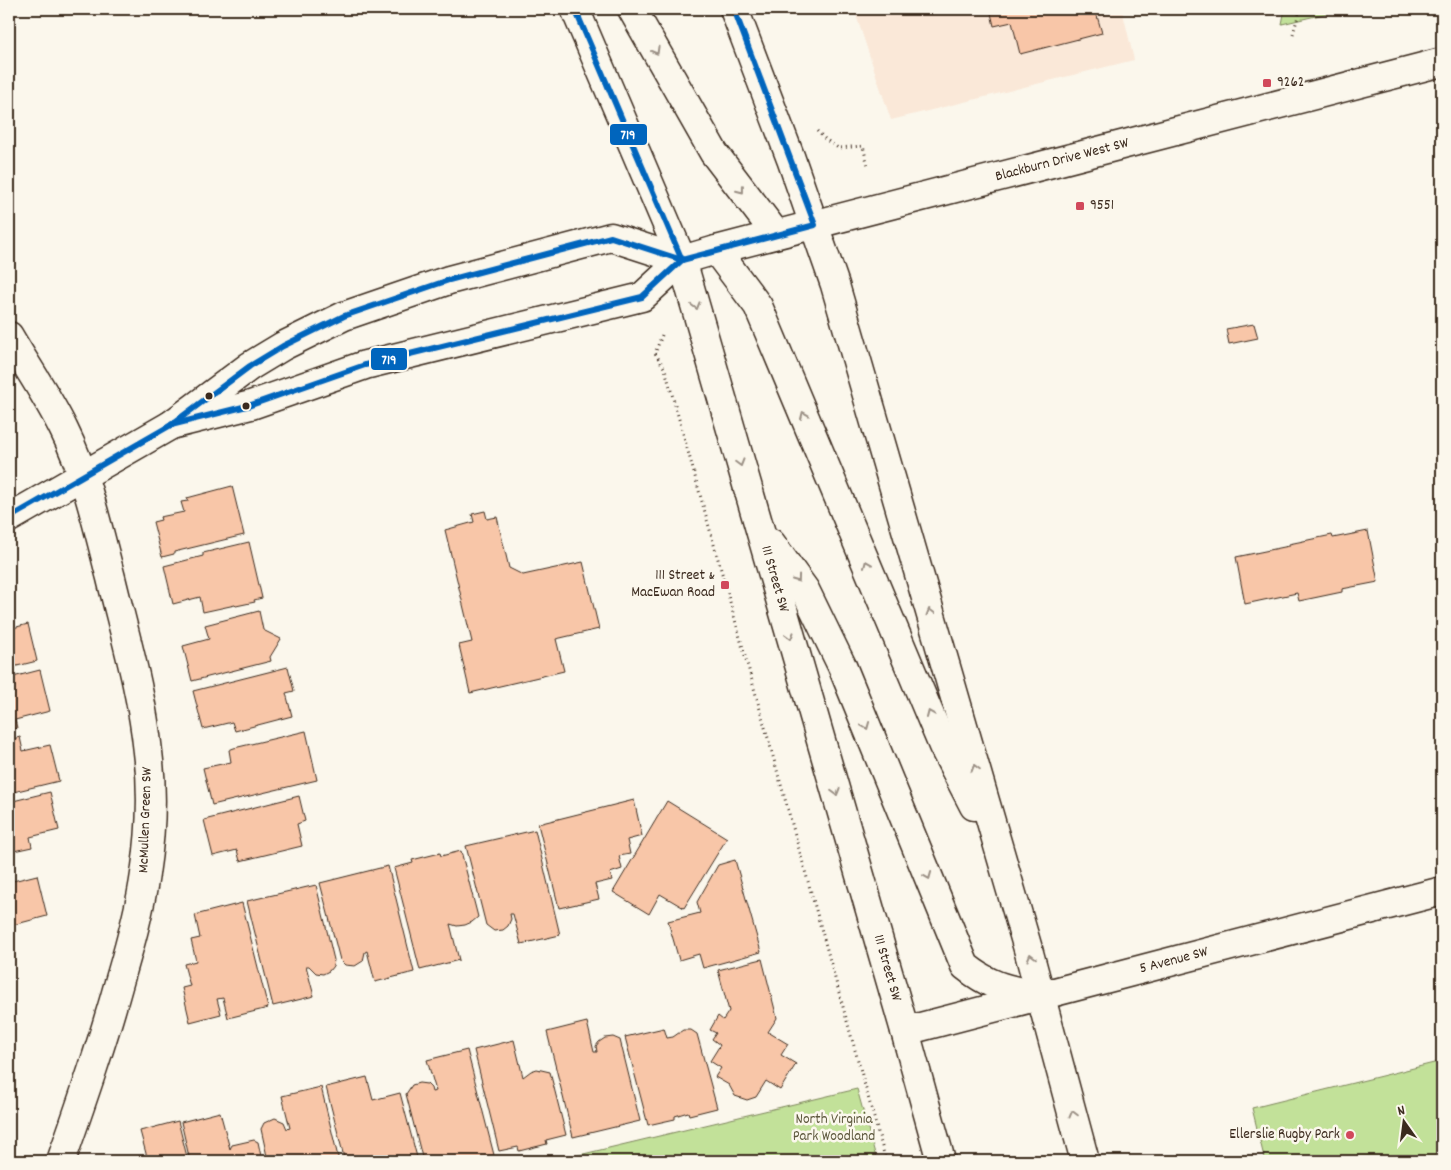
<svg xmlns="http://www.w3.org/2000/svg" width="1451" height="1170" font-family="Dekko,sans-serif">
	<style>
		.built { fill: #fae8d8 }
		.green { fill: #c2e199; stroke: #7e865c }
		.building { fill: #f8c6a8; stroke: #3b2a1e }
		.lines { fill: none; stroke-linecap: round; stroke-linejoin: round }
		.minor-casing { stroke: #3b2a1e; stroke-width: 31 }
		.tertiary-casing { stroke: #3b2a1e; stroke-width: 31 }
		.secondary-casing { stroke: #3b2a1e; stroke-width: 31 }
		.path { stroke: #3b2a1e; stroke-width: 3; stroke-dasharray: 1 4; stroke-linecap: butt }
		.minor { stroke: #fbf7ec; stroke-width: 28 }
		.tertiary { stroke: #fbf7ec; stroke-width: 28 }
		.secondary { stroke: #fbf7ec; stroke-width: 28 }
		.bus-1-casing { stroke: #fbf7ec; stroke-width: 10 }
		.bus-1 { stroke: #0065bd; stroke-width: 6 }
		.oneway { stroke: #9b9085 }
		.poi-dot { fill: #d1495b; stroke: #fbf7ec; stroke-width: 2 }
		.bus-dot { fill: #3b2a1e; stroke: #fbf7ec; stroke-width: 2 }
		.labels { text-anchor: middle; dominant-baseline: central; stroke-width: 5; stroke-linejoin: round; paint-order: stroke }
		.poi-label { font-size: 15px; fill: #3b2a1e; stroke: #fbf7ec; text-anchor: start }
		.street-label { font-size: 15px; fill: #3b2a1e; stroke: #fbf7ec }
		.park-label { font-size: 15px; fill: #5d583d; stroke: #fbf7ec }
		.line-badge { stroke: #fbf7ec; stroke-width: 2 }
		.badge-label { font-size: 14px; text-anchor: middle; font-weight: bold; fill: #fff }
	</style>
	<rect width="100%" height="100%" fill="#fbf7ec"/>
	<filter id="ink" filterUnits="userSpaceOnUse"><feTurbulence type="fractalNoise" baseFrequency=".02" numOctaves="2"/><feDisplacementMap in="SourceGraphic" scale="10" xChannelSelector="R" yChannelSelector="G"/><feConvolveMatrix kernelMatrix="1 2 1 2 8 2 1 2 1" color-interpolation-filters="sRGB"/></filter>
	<g filter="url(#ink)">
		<path class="built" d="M854,9H1122L1134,60L891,120Z"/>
		<g class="green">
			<path d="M1285,9H1345L1282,24Z"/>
			<path d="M1442,1061V1161H1265L1252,1108Z"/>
			<path d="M857,1089L877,1161H554Z"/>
		</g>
		<g class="building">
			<path d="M990,9H1095L1102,33L1020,54L1012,22L994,26Z"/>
			<path d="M1254,324L1258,338L1229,344L1226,329Z"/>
			<path d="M232,486L244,535L174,552V554L162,557L153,522L161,520L160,517L184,512L181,502L188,501L187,498Z"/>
			<path d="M485,511L487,519L497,517L509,568L523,575L583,562L599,629L556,639L564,671L470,693L459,645L472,642L445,530L474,522L472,514Z"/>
			<path d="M1368,531L1378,582L1342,589V592L1299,601L1297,593L1245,604L1236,557L1289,546V544L1332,535L1333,538Z"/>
			<path d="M249,542L262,598L254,600L255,602L236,606L235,605L203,612L200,597L173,604L164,566L203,556V553Z"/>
			<path d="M259,611L263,630L281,639L270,657L271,661L192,681L183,646L209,639L205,625Z"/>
			<path d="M28,624L37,661L9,668V629Z"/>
			<path d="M288,667L294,691L286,693L292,716L235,731L232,722L203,729L193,691Z"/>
			<path d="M40,670L50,711L15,720L17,728L9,730V678Z"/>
			<path d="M306,731L317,780L212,805L203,768L231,762L229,750L234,748Z"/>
			<path d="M20,737L23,751L50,745L59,781L9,793V740Z"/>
			<path d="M50,792L59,830L30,837L32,847L9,852V802Z"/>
			<path d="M299,796L305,821L297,824L302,846L240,861L237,850L213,856L204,820Z"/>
			<path d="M634,800L642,836L627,840L630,854L619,856L622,869L610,873L612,880L595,884L599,899L559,908L538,824Z"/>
			<path d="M667,801L727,838L684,908L660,894L649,914L613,892Z"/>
			<path d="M535,830L560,935L521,944L513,914H510L511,919L508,926L503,930L494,931L486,925L466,846Z"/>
			<path d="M461,851L478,917L472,922L465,925L457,926L450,924L459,960L420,970L394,868L413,863L412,860L440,853L441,856Z"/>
			<path d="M735,860L761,952L703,968L699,954L679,960L668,921L700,913L697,902L718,865Z"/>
			<path d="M388,866L414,972L375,982L367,951L365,952L363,961L355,966L345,965L340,960L320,883Z"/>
			<path d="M37,875L47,916L9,926V882Z"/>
			<path d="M316,885L334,960L333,966L329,971L323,974L316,973L309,966H306L314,996L273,1006L247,901Z"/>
			<path d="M242,903L268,1008L228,1018L223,998L217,999L221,1014L190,1022L182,988L190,986L184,964L196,961L191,940L200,938L195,915Z"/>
			<path d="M762,959L777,1018L768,1032L788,1044L781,1055L796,1064L780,1090L766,1081L756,1097L747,1100L735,1096L729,1085L715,1077L721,1068L710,1061L720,1045L712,1039L716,1033L710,1030L718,1016L723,1020L729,1011L718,970Z"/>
			<path d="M587,1022L594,1052H597L596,1046L599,1042L605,1038L613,1037L620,1040L640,1121L573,1137L547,1032Z"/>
			<path d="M664,1028L667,1038L673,1037L683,1030H691L697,1034L717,1108L689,1115L688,1112L675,1116V1119L648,1125L625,1037Z"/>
			<path d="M514,1040L523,1077L531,1071L537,1069L550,1072L566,1135L546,1140L547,1144L519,1151L518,1147L499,1151L474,1050Z"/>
			<path d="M467,1050L494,1155L470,1161H423L406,1094L412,1085L419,1083L427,1084L431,1088L432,1092L436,1091L427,1060Z"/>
			<path d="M367,1077L373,1100L400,1093L418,1161H345L326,1087Z"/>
			<path d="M321,1087L339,1161H268L261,1129L264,1123L275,1118L284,1122L287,1129L290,1128L282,1096Z"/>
			<path d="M220,1112L230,1149L232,1145L254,1140L258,1142L262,1161H190L181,1122Z"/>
			<path d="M178,1121L188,1161H148L140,1131Z"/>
		</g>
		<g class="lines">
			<defs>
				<g id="minor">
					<path d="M9,336C27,367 48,397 64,430C87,476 98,529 111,578C125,636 142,693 148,752C153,792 151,835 145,874C140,910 130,945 120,979C103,1041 82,1101 61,1161"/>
					<path id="s1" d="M905,1031L1442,891"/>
				</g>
				<g id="tertiary">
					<path id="s2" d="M171,425L251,405L365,365L642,297L682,260L716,250L1442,62"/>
					<path d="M9,518L171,425L250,366L283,346L344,316L449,280L611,237L682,260"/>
				</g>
				<g id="secondary">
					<path id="s3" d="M575,9L682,260L905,1031L941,1161"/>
					<path d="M632,9L714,153L776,234"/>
					<path d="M734,9L791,159L835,285L1028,949L1085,1161"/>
					<path d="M716,250L758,306L943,746L974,806"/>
					<path d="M771,543L805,590L842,666L965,966C992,988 1008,989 1041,996"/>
				</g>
			</defs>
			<use href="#minor" class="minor-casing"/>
			<use href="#tertiary" class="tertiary-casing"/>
			<use href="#secondary" class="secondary-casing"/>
			<g class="path">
				<path d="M1293,34L1300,9"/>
				<path d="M817,131L825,139L838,148L863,146L868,166"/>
				<path d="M662,335L655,353L665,369L886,1161"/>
			</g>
			<use href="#minor" class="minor"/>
			<use href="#tertiary" class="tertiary"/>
			<use href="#secondary" class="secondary"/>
			<defs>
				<g id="bus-1">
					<path d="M575,9L682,260"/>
					<path d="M171,425L251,405L365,365L642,297L682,260L815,225L734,9"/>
					<path d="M9,518L171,425L250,366L283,346L344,316L449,280L611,237L682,260"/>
				</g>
			</defs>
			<use href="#bus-1" class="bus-1-casing"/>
			<use href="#bus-1" class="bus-1"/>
		</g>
		<defs><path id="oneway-chevron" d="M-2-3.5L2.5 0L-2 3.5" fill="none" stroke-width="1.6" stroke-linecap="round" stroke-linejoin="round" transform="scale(1.25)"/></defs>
		<g class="oneway">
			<use href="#oneway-chevron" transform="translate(656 51) rotate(60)"/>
			<use href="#oneway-chevron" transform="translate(741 190) rotate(52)"/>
			<use href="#oneway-chevron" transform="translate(696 306) rotate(74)"/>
			<use href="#oneway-chevron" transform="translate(804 415) rotate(-113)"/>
			<use href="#oneway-chevron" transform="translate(740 463) rotate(74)"/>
			<use href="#oneway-chevron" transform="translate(867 564) rotate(-113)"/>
			<use href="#oneway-chevron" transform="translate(797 579) rotate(54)"/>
			<use href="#oneway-chevron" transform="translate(930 612) rotate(-106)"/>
			<use href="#oneway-chevron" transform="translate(790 636) rotate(74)"/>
			<use href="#oneway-chevron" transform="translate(930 714) rotate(-113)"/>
			<use href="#oneway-chevron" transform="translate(866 726) rotate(68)"/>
			<use href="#oneway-chevron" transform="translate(975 768) rotate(-106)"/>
			<use href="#oneway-chevron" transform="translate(836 792) rotate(74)"/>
			<use href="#oneway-chevron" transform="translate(928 876) rotate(68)"/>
			<use href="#oneway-chevron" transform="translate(1031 957) rotate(-105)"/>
			<use href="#oneway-chevron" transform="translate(1073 1114) rotate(-105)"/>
		</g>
	</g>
	<g class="poi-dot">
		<rect x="1262" y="78" width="10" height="10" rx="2.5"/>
		<rect x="1075" y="201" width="10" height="10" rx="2.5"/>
		<rect x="720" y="580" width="10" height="10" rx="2.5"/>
		<circle cx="1350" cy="1135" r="5"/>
	</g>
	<g class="bus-dot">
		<circle cx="209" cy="396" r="4.5"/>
		<circle cx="246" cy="406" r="4.5"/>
	</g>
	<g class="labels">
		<g class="poi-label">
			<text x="1277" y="83">9262</text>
			<text x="1090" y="206">9551</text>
			<text x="715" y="576" text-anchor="end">111 Street &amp;<tspan x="715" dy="17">MacEwan Road</tspan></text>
			<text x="1340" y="1135" text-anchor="end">Ellerslie Rugby Park</text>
		</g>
		<g class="street-label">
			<text stroke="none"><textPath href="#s2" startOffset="936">Blackburn Drive West SW</textPath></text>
			<text stroke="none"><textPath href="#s3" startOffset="605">111 Street SW</textPath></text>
			<text transform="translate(146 820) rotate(-88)">McMullen Green SW</text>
			<text stroke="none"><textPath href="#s1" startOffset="278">5 Avenue SW</textPath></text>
			<text stroke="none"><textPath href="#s3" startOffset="1010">111 Street SW</textPath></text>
		</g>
		<g class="park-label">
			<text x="834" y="1120">North Virginia<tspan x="834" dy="17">Park Woodland</tspan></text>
		</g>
	</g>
	<g class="line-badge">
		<rect x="609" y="123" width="39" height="23" rx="5" fill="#0065bd"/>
		<rect x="370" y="347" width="38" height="24" rx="5" fill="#0065bd"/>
	</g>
	<g class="badge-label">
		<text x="628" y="139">719</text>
		<text x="389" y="364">719</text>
	</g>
	<rect width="1451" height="1170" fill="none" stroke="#fbf7ec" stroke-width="30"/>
	<rect x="15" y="15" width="1421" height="1140" fill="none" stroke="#3b2a1e" stroke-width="2" filter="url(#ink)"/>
	<g transform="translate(1404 1122) rotate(346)" stroke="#fbf7ec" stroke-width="4" paint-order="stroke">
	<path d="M0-4L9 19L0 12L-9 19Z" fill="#3b2a1e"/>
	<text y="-8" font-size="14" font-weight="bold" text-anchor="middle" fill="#3b2a1e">N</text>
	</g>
</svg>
